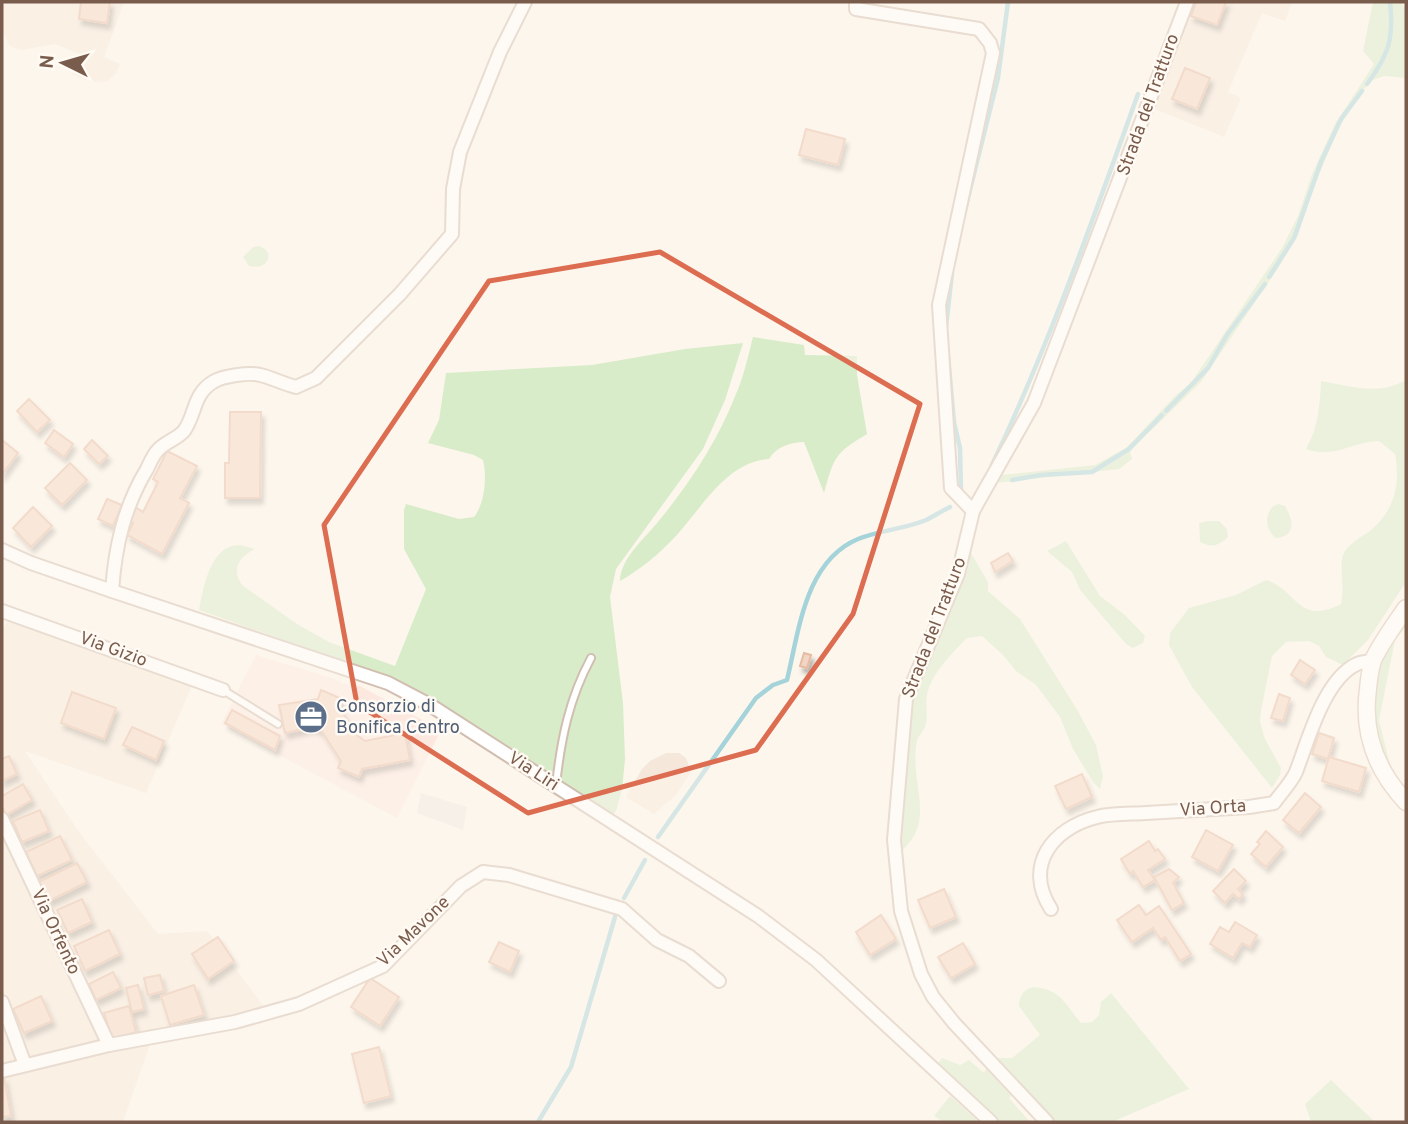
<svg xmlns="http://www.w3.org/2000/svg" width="1408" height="1124" font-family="Overpass,sans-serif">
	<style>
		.residential { fill: #f5e8da }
		.commercial { fill: #fde8e0 }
		.industrial { fill: #efe9e4 }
		.green { fill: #d8ecc9 }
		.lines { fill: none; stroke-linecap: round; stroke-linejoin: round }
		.stream { stroke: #a5d3da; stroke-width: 4.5 }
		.building { fill: #f3d5c3; stroke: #e6bba3; stroke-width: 2; filter: url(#shadow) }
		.service-casing { stroke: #d1beb0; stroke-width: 10 }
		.minor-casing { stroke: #d1beb0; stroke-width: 16 }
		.secondary-casing { stroke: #d6c0b0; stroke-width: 19 }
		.service { stroke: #fff; stroke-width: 6 }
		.minor { stroke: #fff; stroke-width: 12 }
		.secondary { stroke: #fff; stroke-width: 16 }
		.marked { fill: none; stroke: #dc6d51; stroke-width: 5; stroke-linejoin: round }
		.labels { text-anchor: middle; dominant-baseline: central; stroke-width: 5; stroke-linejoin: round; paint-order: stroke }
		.street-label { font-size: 18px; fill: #7a5c4d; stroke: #fffaf3 }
		.service-label { font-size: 18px; fill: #4e5e75; stroke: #fffaf3; text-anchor: start }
	</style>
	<defs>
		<filter id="shadow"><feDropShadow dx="3" dy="5.5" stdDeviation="2" flood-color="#0004"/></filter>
	</defs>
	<rect width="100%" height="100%" fill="#fdf6ec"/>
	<g class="residential">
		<path d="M2,2H124L104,57L120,64L116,73L107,81L91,82L72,74L79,54L55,44L22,50L14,48L9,45L2,29Z"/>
		<path d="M1191,2H1292L1285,21L1262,13L1228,92L1241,98L1224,137L1152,108Z"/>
		<path d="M14,613L196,676L146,793L25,751L79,832L158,934L207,931L271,1016L151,1041L123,1122H2V629Z"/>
		<path d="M666,753H679L686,758L691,771L677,794L654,814L626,797L642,769L650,761Z"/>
	</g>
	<path class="commercial" d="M256,655L335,679L341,683L360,686L441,730L397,818L221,724Z"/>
	<path class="industrial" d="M421,793L467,807L463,830L417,813Z"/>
	<g class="green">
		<path d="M1373,2H1401L1406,11V78L1384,76L1370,81L1339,127L1315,184L1298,235L1277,270L1201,382L1135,446L1130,452L1132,459L1119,469L995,483L1002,475L1095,465L1126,448L1176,395L1190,384L1282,248L1298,216L1312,174L1335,124L1374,64L1363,51Z"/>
		<path d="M259,246C277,252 267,271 249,266L243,257L253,247Z"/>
		<path d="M753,337L804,345L805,355L857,356V375L867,434C835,453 834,457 824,493L804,442C791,442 776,447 769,459C726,462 702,508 675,537C658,555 641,569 620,581C620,559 644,539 657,523C689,485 718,440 736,394C744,376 748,356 753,337Z"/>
		<path d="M743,343L725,400L703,449L616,569L610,597L623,703L625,759L622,790L616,811L610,818L549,774L394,679L199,610C203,589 210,546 238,545C243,545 250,548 255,549C239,557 231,569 242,585L297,624L329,642L395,666L426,589L404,549V510L406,504L459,519L474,517C485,503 487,477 483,460L474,455L428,443L439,420L446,373L592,365L685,349Z"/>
		<path d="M1406,380V582L1368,640L1343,665L1326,657L1319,646L1309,641L1286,642L1272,656L1261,711L1260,722L1265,739L1281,768L1280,775L1272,788L1192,687L1169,645L1170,633L1189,608L1236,595L1266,580C1298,590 1298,626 1341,604C1345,588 1339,566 1343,555C1347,545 1358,539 1367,533C1394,513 1401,485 1395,454L1379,441C1351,442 1336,459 1306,449C1318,428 1320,405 1321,381C1351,386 1378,396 1406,380Z"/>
		<path d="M1278,504L1285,506C1294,521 1296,537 1275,538C1266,528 1264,519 1272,507Z"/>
		<path d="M1208,521H1219L1227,529L1228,537C1218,546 1212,548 1200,542L1199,523Z"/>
		<path d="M1066,541L1100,596L1125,615L1145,636L1143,643L1133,648L1126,644L1080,590L1072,572L1047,551Z"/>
		<path d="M971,553L988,582V591L1020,619L1078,711L1096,745L1103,776L1100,789L1093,782L1073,749L1060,717L1036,685L1016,671L1003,655L982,636L967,638C953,652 931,674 927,695C925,706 929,716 925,727C923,732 918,736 917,741C908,781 939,822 899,853L911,698Z"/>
		<path d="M1406,619V627L1395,640L1379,720L1389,761L1397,777L1379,743L1373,711L1376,685L1386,647Z"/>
		<path d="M1033,987C1061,989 1065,1004 1081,1023L1092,1022L1099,1015L1101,1002L1111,993L1189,1089L1112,1122H1050L1015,1091L1009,1098L1030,1122H1000L938,1063L942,1058L960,1065L969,1060L984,1073L991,1058H1012L1040,1035L1019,1006C1019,996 1023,990 1033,987Z"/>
		<path d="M1331,1080L1375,1122H1311L1305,1104Z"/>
		<path d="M950,1096L979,1122H944L934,1116Z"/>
	</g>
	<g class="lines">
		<g class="stream">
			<path d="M1367,84C1389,55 1394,38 1390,2"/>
			<path d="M965,210L998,78L1008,2"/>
			<path d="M1269,277L1294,238L1321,162L1341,119L1362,91"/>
			<path d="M946,327L952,273"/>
			<path d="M948,356L954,422L960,448L961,493"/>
			<path d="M1166,411L1208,368L1227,335L1265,284"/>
			<path d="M992,465C1049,345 1093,219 1138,94"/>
			<path d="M1012,480L1041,475L1092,472L1129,449L1162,415"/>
			<path d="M658,837L756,698L773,685L787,680C799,631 805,561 858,539C880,530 905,529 926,520C934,516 942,511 950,507"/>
			<path d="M624,898L645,860"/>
			<path d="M538,1122L571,1067L615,917"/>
		</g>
	</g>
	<g class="building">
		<path d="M81,2H110L107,23L79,19Z"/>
		<path d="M1196,2H1226L1217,25L1191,16Z"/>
		<path d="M1185,68L1210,78L1197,109L1172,99Z"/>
		<path d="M806,129L845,139L838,165L799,155Z"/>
		<path d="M29,399L50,420L37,432L17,411Z"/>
		<path d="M230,412H261L260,498H225V463H229Z"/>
		<path d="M54,430L73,444L64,457L45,443Z"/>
		<path d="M2,440L18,453L2,475Z"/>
		<path d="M92,440L108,456L99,464L84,449Z"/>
		<path d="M167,451L197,466L180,498L189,503L162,554L127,535L133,523L128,520L135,507L143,512L158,482L153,479Z"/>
		<path d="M70,463L87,480L62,505L45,488Z"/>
		<path d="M107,499L122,505L113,526L98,519Z"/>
		<path d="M33,507L52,526L31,547L13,528Z"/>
		<path d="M1008,553L1013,561L995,572L991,563Z"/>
		<path d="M804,653L811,655L807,668L800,666Z"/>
		<path d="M1300,660L1315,670L1305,684L1291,675Z"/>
		<path d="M321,690L342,699L339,707L358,736L365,741L405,733L410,760L362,769L359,777L338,768L341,761L321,730L312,727L285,733L279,705L318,699Z"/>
		<path d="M72,692L116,708L104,739L61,723Z"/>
		<path d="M1279,694L1290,698L1283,721L1271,718Z"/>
		<path d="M232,710L280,736L275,750L225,723Z"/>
		<path d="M132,727L164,741L156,760L123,745Z"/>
		<path d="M1319,733L1334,738L1328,759L1312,754Z"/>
		<path d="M9,756L17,774L2,781V759Z"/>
		<path d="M1329,757L1366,768L1359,792L1322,781Z"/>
		<path d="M1082,774L1092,797L1066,809L1055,786Z"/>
		<path d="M23,784L32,800L6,815L2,806V796Z"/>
		<path d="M1305,793L1321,807L1299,833L1283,820Z"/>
		<path d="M40,810L49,831L22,842L13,821Z"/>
		<path d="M1206,830L1233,845L1218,871L1192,857Z"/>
		<path d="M1266,831L1283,847L1266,867L1251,854L1260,844L1257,842Z"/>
		<path d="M60,836L72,860L37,876L26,852Z"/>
		<path d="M1149,841L1155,851L1158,849L1165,859L1148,870L1155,880L1143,887L1133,871L1130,874L1121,859Z"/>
		<path d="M77,863L87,882L49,901L39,882Z"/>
		<path d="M1169,869L1179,877L1173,883L1184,903L1172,910L1154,877Z"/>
		<path d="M1234,869L1246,881L1238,889L1243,894L1239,899L1233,894L1225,903L1213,891Z"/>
		<path d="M944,889L956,917L930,928L918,900Z"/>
		<path d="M82,899L92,922L68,933L57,910Z"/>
		<path d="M1139,905L1146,915L1159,906L1191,954L1180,961L1165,937L1161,940L1153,928L1132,942L1117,920Z"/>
		<path d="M881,915L896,939L870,955L856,932Z"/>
		<path d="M1235,922L1257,935L1250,947L1242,943L1233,958L1210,944L1220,927L1229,932Z"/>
		<path d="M109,930L120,954L85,971L74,946Z"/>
		<path d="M218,937L234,961L208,979L192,954Z"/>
		<path d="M499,942L519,951L510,972L489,962Z"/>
		<path d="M963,943L975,964L951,978L938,957Z"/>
		<path d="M113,972L121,988L96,1000L89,984Z"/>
		<path d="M160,975L164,991L148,995L144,978Z"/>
		<path d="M370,978L399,997L380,1026L351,1007Z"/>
		<path d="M138,985L144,1009L132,1012L126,988Z"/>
		<path d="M194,985L204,1015L170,1025L161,996Z"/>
		<path d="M41,996L52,1021L24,1033L13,1009Z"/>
		<path d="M129,1006L136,1032L112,1039L104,1013Z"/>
		<path d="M379,1047L391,1096L364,1103L352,1054Z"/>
		<path d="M4,1077L11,1116L2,1117V1078Z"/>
	</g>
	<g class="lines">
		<defs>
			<g id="service">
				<path d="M223,690L278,724"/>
				<path d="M556,785C561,739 569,699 591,658"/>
			</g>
			<g id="minor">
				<path d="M856,2V9L979,29L990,43L993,53L939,305L951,488L973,511"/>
				<path d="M2,550L31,563L112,591L388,683L430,705L758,916L816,960L991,1122"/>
				<path d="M112,591C115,547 124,507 147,469C150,463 153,455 158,450C165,442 177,439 184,431C196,414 193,394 213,382C222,376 250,372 260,375C270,377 284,384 296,387L316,378L400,294L452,234L453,189L460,152L500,52L525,2"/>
				<path d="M2,611L223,690"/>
				<path d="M2,819L109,1045"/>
				<path d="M1051,909C1023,865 1053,828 1097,817C1112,813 1131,814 1146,813C1181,811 1215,809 1249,807L1274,803C1281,793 1291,783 1296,772C1308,741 1324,679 1357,664C1361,662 1368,662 1373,661"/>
				<path d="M2,1002L25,1065"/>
				<path d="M2,1071L109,1045L235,1022L299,1004L383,966L461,886L483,872L509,875L622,909L657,940L689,956L719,981"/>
				<path d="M1047,1122L954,1023L933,997L921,974L901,911L894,840L906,699L958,574L973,511L1034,403L1187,2"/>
			</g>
			<path id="secondary" d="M1406,608C1395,624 1383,640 1374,658C1370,667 1369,679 1368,689C1362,733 1376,770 1406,802"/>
		</defs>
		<use href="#service" class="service-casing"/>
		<use href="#minor" class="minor-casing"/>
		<use href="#secondary" class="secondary-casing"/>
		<use href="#service" class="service"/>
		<use href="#minor" class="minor"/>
		<use href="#secondary" class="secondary"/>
	</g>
	<path d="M0 0H1408V1124H0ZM660,252L920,404L853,614L756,750L528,813L357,704L324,525L489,281Z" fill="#fdf6ec" fill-opacity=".55" fill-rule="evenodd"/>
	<path class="marked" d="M660,252L920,404L853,614L756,750L528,813L357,704L324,525L489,281Z"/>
	<defs>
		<symbol id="office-disc" viewBox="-11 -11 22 22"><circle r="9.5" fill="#5c6f8a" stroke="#fffaf3"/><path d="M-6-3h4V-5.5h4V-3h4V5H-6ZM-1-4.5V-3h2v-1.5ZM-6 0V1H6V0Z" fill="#fff"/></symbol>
	</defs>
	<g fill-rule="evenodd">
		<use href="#office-disc" x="292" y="698" width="38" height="38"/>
	</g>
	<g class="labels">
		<g class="street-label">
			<text transform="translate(1149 105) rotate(-70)">Strada del Tratturo</text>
			<text transform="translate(935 628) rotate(-69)">Strada del Tratturo</text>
			<text transform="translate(113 650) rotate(20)">Via Gizio</text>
			<text transform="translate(533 772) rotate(33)">Via Liri</text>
			<text transform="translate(1213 809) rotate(-4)">Via Orta</text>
			<text transform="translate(55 932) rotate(65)">Via Orfento</text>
			<text transform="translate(414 932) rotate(-44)">Via Mavone</text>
		</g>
		<g class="service-label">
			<text x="336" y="707">Consorzio di<tspan x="336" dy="21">Bonifica Centro</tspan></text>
		</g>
	</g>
	<rect width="1408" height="1124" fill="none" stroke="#7a5c4d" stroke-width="7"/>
	<g transform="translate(63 63) rotate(275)" stroke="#fffaf3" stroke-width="5" paint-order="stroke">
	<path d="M0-5L12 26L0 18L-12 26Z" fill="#7a5c4d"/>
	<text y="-10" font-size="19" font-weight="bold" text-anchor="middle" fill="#7a5c4d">N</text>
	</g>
</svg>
